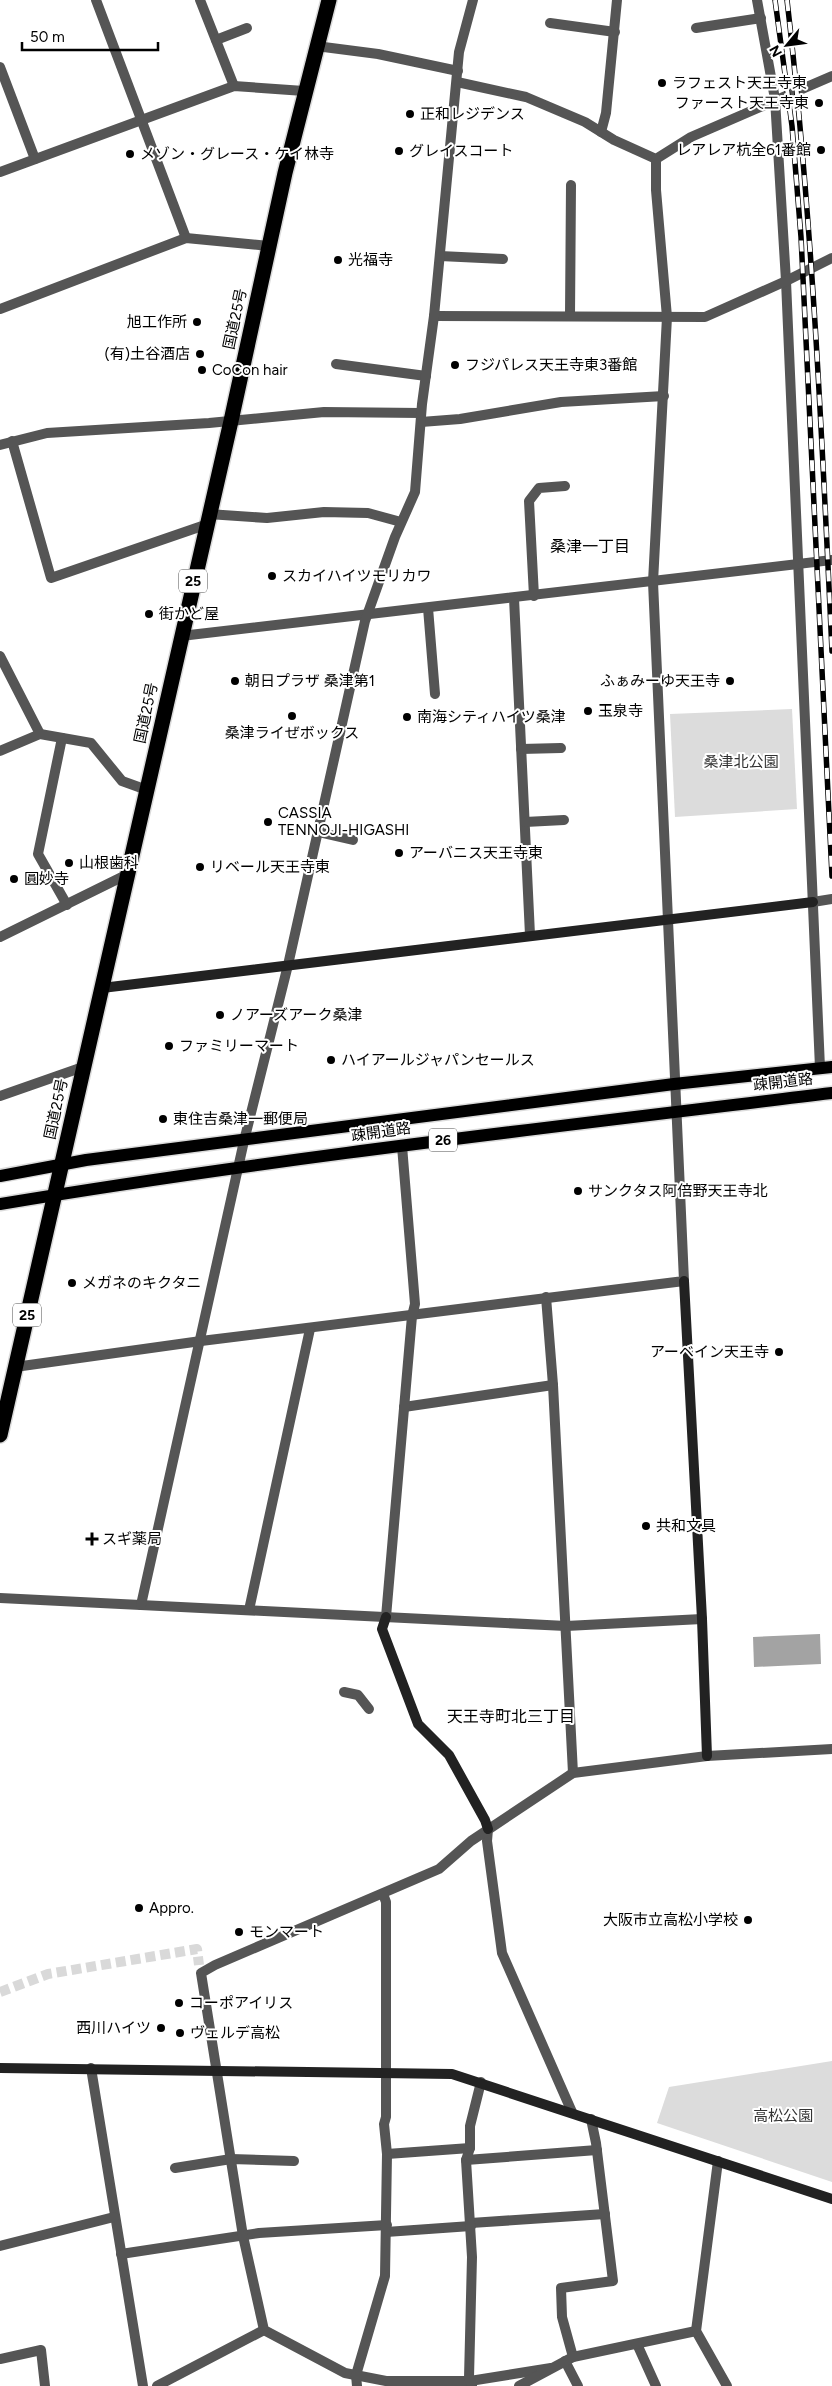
<svg xmlns="http://www.w3.org/2000/svg" width="832" height="2386" font-family="Figtree,'Noto Sans JP',sans-serif">
	<style>
		.green { fill: #dcdcdc }
		.water { fill: #a3a3a3 }
		.lines { fill: none; stroke-linecap: round; stroke-linejoin: round }
		.street-tunnel { stroke: #d9d9d9; stroke-width: 10; stroke-dasharray: 10 5; stroke-linecap: butt }
		.primary-casing { stroke: #dbdbdb; stroke-width: 15 }
		.highway-casing { stroke: #dbdbdb; stroke-width: 18 }
		.lane { stroke: #555; stroke-width: 10 }
		.street { stroke: #555; stroke-width: 10 }
		.secondary { stroke: #222; stroke-width: 10 }
		.primary { stroke: #000; stroke-width: 12 }
		.highway { stroke: #000; stroke-width: 15 }
		.rail-casing { stroke: #000; stroke-width: 5.5 }
		.rail { stroke: #fff; stroke-width: 4; stroke-dasharray: 11; stroke-linecap: butt }
		.poi-dot { fill: #000; stroke: #fff; stroke-width: 2 }
		.labels { text-anchor: middle; dominant-baseline: central; stroke-width: 4; stroke-linejoin: round; paint-order: stroke }
		.shield { fill: #fff; stroke: #4c4c4c; stroke-width: 1 }
		.shield-label { font-size: 14px; font-weight: bold; fill: #000 }
		.poi-label { font-size: 15px; fill: #000; stroke: #fff; text-anchor: start }
		.street-label { font-size: 15px; fill: #000; stroke: #fff }
		.park-label { font-size: 15px; fill: #333; stroke: #fff }
		.neighbourhood-label { font-size: 16px; fill: #000; stroke: #fff }
	</style>
	<rect width="100%" height="100%" fill="#fff"/>
	<g class="green">
		<path d="M792,709L797,809L675,817L670,714Z"/>
		<path d="M832,2061V2182L657,2123L669,2087Z"/>
	</g>
	<path class="water" d="M820,1634L821,1664L754,1667L753,1637Z"/>
	<g class="lines">
		<path class="street-tunnel" d="M0,1992L48,1974L197,1949L199,1965"/>
		<defs>
			<g id="primary">
				<path d="M0,1176L86,1160L674,1084L832,1067"/>
				<path d="M0,1204C276,1158 554,1127 832,1093"/>
			</g>
			<path id="highway" d="M0,1435L231,421L285,173L329,0"/>
		</defs>
		<use href="#primary" class="primary-casing"/>
		<use href="#highway" class="highway-casing"/>
		<g class="lane">
			<path d="M550,23L615,32"/>
			<path d="M696,28L761,18"/>
			<path d="M316,46L378,54L458,71"/>
			<path d="M440,256L503,259"/>
			<path d="M570,316L571,185"/>
			<path d="M336,364L426,376"/>
			<path d="M421,422L460,419L561,402L664,396"/>
			<path d="M208,514L267,518L324,512L368,513L401,522"/>
			<path d="M534,596L529,501L539,488L565,486"/>
			<path d="M428,608L435,694"/>
			<path d="M318,832L353,840"/>
			<path d="M344,1692L358,1695L369,1709"/>
		</g>
		<g class="street">
			<path d="M96,0L186,238"/>
			<path d="M200,0L234,86"/>
			<path d="M757,0L775,99L786,281L820,1068"/>
			<path d="M216,40L247,28"/>
			<path d="M0,67L35,159"/>
			<path d="M457,82L526,97L585,122L614,140L656,159L691,137L832,76"/>
			<path d="M601,132L606,113L617,0"/>
			<path d="M0,172L234,86L304,91"/>
			<path d="M0,309L186,238L269,246"/>
			<path d="M434,316L705,317L786,281L832,258"/>
			<path d="M12,441L51,578L205,525"/>
			<path d="M0,445L47,433L209,423L324,412L421,413"/>
			<path d="M514,598L530,935"/>
			<path d="M181,636L832,560"/>
			<path d="M0,656L40,734"/>
			<path d="M62,738L38,854L67,905"/>
			<path d="M521,749L561,748"/>
			<path d="M0,751L40,734L91,743L122,781L147,790"/>
			<path d="M525,822L564,820"/>
			<path d="M813,902L832,899"/>
			<path d="M0,937L128,874"/>
			<path d="M0,1096L83,1067"/>
			<path d="M546,1297L553,1385L573,1773"/>
			<path d="M15,1367L201,1341L684,1281L653,582L667,317L656,190V159"/>
			<path d="M404,1407L553,1385"/>
			<path d="M0,1598L566,1626L702,1619"/>
			<path d="M141,1605L244,1141L288,965L365,621L395,537L415,492L422,404L434,316L459,52L473,0"/>
			<path d="M249,1610L310,1329"/>
			<path d="M386,1617L412,1316L415,1304L402,1146"/>
			<path d="M488,1829L487,1841L502,1953L572,2112"/>
			<path d="M91,2068L143,2386"/>
			<path d="M387,2154L470,2148"/>
			<path d="M466,2160L597,2150"/>
			<path d="M718,2161L696,2331L727,2386"/>
			<path d="M175,2168L231,2159L294,2161"/>
			<path d="M471,2223L605,2214"/>
			<path d="M386,2232L471,2226"/>
			<path d="M0,2246L114,2217"/>
			<path d="M121,2254L259,2233L387,2225"/>
			<path d="M637,2344L656,2386"/>
			<path d="M573,2357L562,2317L561,2288L613,2281L596,2143L591,2119"/>
			<path d="M0,2359L41,2350L45,2386"/>
			<path d="M565,2361L578,2386"/>
			<path d="M551,2368L470,2381H386L345,2373L264,2330L243,2236L201,1973L215,1965L439,1869L471,1841L573,1773L707,1756L832,1749"/>
			<path d="M472,2385L469,2378L472,2257L466,2160L470,2148V2126L481,2082"/>
			<path d="M157,2386L264,2330"/>
			<path d="M357,2386L356,2375L385,2276L387,2154L384,2124L386,2117V1902L383,1894"/>
			<path d="M519,2386L573,2357L696,2331"/>
		</g>
		<g class="secondary">
			<path d="M102,988L813,902"/>
			<path d="M684,1281L702,1619L707,1756"/>
			<path d="M386,1617L382,1629L418,1724L449,1755L485,1820L488,1829"/>
			<path d="M0,2068L452,2074L832,2199"/>
		</g>
		<use href="#primary" class="primary"/>
		<use href="#highway" class="highway"/>
		<defs>
			<g id="rail">
				<path d="M775,0L792,126L801,237L832,876"/>
				<path d="M787,0C812,216 822,434 832,651"/>
			</g>
		</defs>
		<use href="#rail" class="rail-casing"/>
		<use href="#rail" class="rail"/>
	</g>
	<g class="poi-dot">
		<circle cx="662" cy="83" r="5"/>
		<circle cx="819" cy="103" r="5"/>
		<circle cx="410" cy="114" r="5"/>
		<circle cx="821" cy="150" r="5"/>
		<circle cx="399" cy="151" r="5"/>
		<circle cx="130" cy="154" r="5"/>
		<circle cx="338" cy="260" r="5"/>
		<circle cx="197" cy="322" r="5"/>
		<circle cx="200" cy="354" r="5"/>
		<circle cx="455" cy="365" r="5"/>
		<circle cx="202" cy="370" r="5"/>
		<circle cx="272" cy="576" r="5"/>
		<circle cx="149" cy="614" r="5"/>
		<circle cx="235" cy="681" r="5"/>
		<circle cx="730" cy="681" r="5"/>
		<circle cx="588" cy="711" r="5"/>
		<circle cx="292" cy="716" r="5"/>
		<circle cx="407" cy="717" r="5"/>
		<circle cx="268" cy="822" r="5"/>
		<circle cx="399" cy="853" r="5"/>
		<circle cx="69" cy="863" r="5"/>
		<circle cx="200" cy="867" r="5"/>
		<circle cx="14" cy="879" r="5"/>
		<circle cx="220" cy="1015" r="5"/>
		<circle cx="169" cy="1046" r="5"/>
		<circle cx="331" cy="1060" r="5"/>
		<circle cx="163" cy="1119" r="5"/>
		<circle cx="578" cy="1191" r="5"/>
		<circle cx="72" cy="1283" r="5"/>
		<circle cx="779" cy="1352" r="5"/>
		<circle cx="646" cy="1526" r="5"/>
		<path d="M89.5 1531.5h5v5h5v5h-5v5h-5v-5h-5v-5h5z"/>
		<circle cx="139" cy="1908" r="5"/>
		<circle cx="748" cy="1920" r="5"/>
		<circle cx="239" cy="1932" r="5"/>
		<circle cx="179" cy="2003" r="5"/>
		<circle cx="161" cy="2028" r="5"/>
		<circle cx="180" cy="2033" r="5"/>
	</g>
	<g class="labels">
		<g class="shield">
			<rect x="179" y="569.5" width="28" height="23" rx="4"/>
			<rect x="429" y="1128.5" width="28" height="23" rx="4"/>
			<rect x="13" y="1303.5" width="28" height="23" rx="4"/>
		</g>
		<g class="shield-label">
			<text x="193" y="581">25</text>
			<text x="443" y="1140">26</text>
			<text x="27" y="1315">25</text>
		</g>
		<g class="poi-label">
			<text x="672" y="83">ラフェスト天王寺東</text>
			<text x="809" y="103" text-anchor="end">ファースト天王寺東</text>
			<text x="420" y="114">正和レジデンス</text>
			<text x="811" y="150" text-anchor="end">レアレア杭全61番館</text>
			<text x="409" y="151">グレイスコート</text>
			<text x="140" y="154">メゾン・グレース・ケイ林寺</text>
			<text x="348" y="260">光福寺</text>
			<text x="187" y="322" text-anchor="end">旭工作所</text>
			<text x="190" y="354" text-anchor="end">(有)土谷酒店</text>
			<text x="465" y="365">フジパレス天王寺東3番館</text>
			<text x="212" y="370">CoCon hair</text>
			<text x="282" y="576">スカイハイツモリカワ</text>
			<text x="159" y="614">街かど屋</text>
			<text x="245" y="681">朝日プラザ 桑津第1</text>
			<text x="720" y="681" text-anchor="end">ふぁみーゆ天王寺</text>
			<text x="598" y="711">玉泉寺</text>
			<text x="417" y="717">南海シティハイツ桑津</text>
			<text x="292" y="733" text-anchor="middle">桑津ライぜボックス</text>
			<text x="278" y="813">CASSIA<tspan x="278" dy="17">TENNOJI-HIGASHI</tspan></text>
			<text x="409" y="853">アーバニス天王寺東</text>
			<text x="79" y="863">山根歯科</text>
			<text x="210" y="867">リベール天王寺東</text>
			<text x="24" y="879">圓妙寺</text>
			<text x="230" y="1015">ノアーズアーク桑津</text>
			<text x="179" y="1046">ファミリーマート</text>
			<text x="341" y="1060">ハイアールジャパンセールス</text>
			<text x="173" y="1119">東住吉桑津一郵便局</text>
			<text x="588" y="1191">サンクタス阿倍野天王寺北</text>
			<text x="82" y="1283">メガネのキクタニ</text>
			<text x="769" y="1352" text-anchor="end">アーベイン天王寺</text>
			<text x="656" y="1526">共和文具</text>
			<text x="102" y="1539">スギ薬局</text>
			<text x="149" y="1908">Appro.</text>
			<text x="738" y="1920" text-anchor="end">大阪市立高松小学校</text>
			<text x="249" y="1932">モンマート</text>
			<text x="189" y="2003">コーポアイリス</text>
			<text x="151" y="2028" text-anchor="end">西川ハイツ</text>
			<text x="190" y="2033">ヴェルデ高松</text>
		</g>
		<g class="street-label">
			<text transform="translate(235 319) rotate(-78)">国道25号</text>
			<text transform="translate(146 713) rotate(-78)">国道25号</text>
			<text transform="translate(783 1082) rotate(-7)">疎開道路</text>
			<text transform="translate(56 1109) rotate(-78)">国道25号</text>
			<text transform="translate(381 1132) rotate(-8)">疎開道路</text>
		</g>
		<g class="park-label">
			<text x="741" y="762">桑津北公園</text>
			<text x="783" y="2116">高松公園</text>
		</g>
		<g class="neighbourhood-label">
			<text x="590" y="546">桑津一丁目</text>
			<text x="511" y="1716">天王寺町北三丁目</text>
		</g>
	</g>
	<g transform="translate(787 45) rotate(241)" stroke="#ffffff" stroke-width="4" paint-order="stroke">
	<path d="M0-4L9 19L0 12L-9 19Z" fill="#000000"/>
	<text y="-8" font-size="14" font-weight="bold" text-anchor="middle" fill="#000000">N</text>
	</g>
	<path d="M22 42v8h136v-8" fill="none" stroke="#000000" stroke-width="2.5"/>
	<text x="30" y="42" font-size="15" fill="#000000" stroke="#ffffff" stroke-width="4" paint-order="stroke">50 m</text>
</svg>
